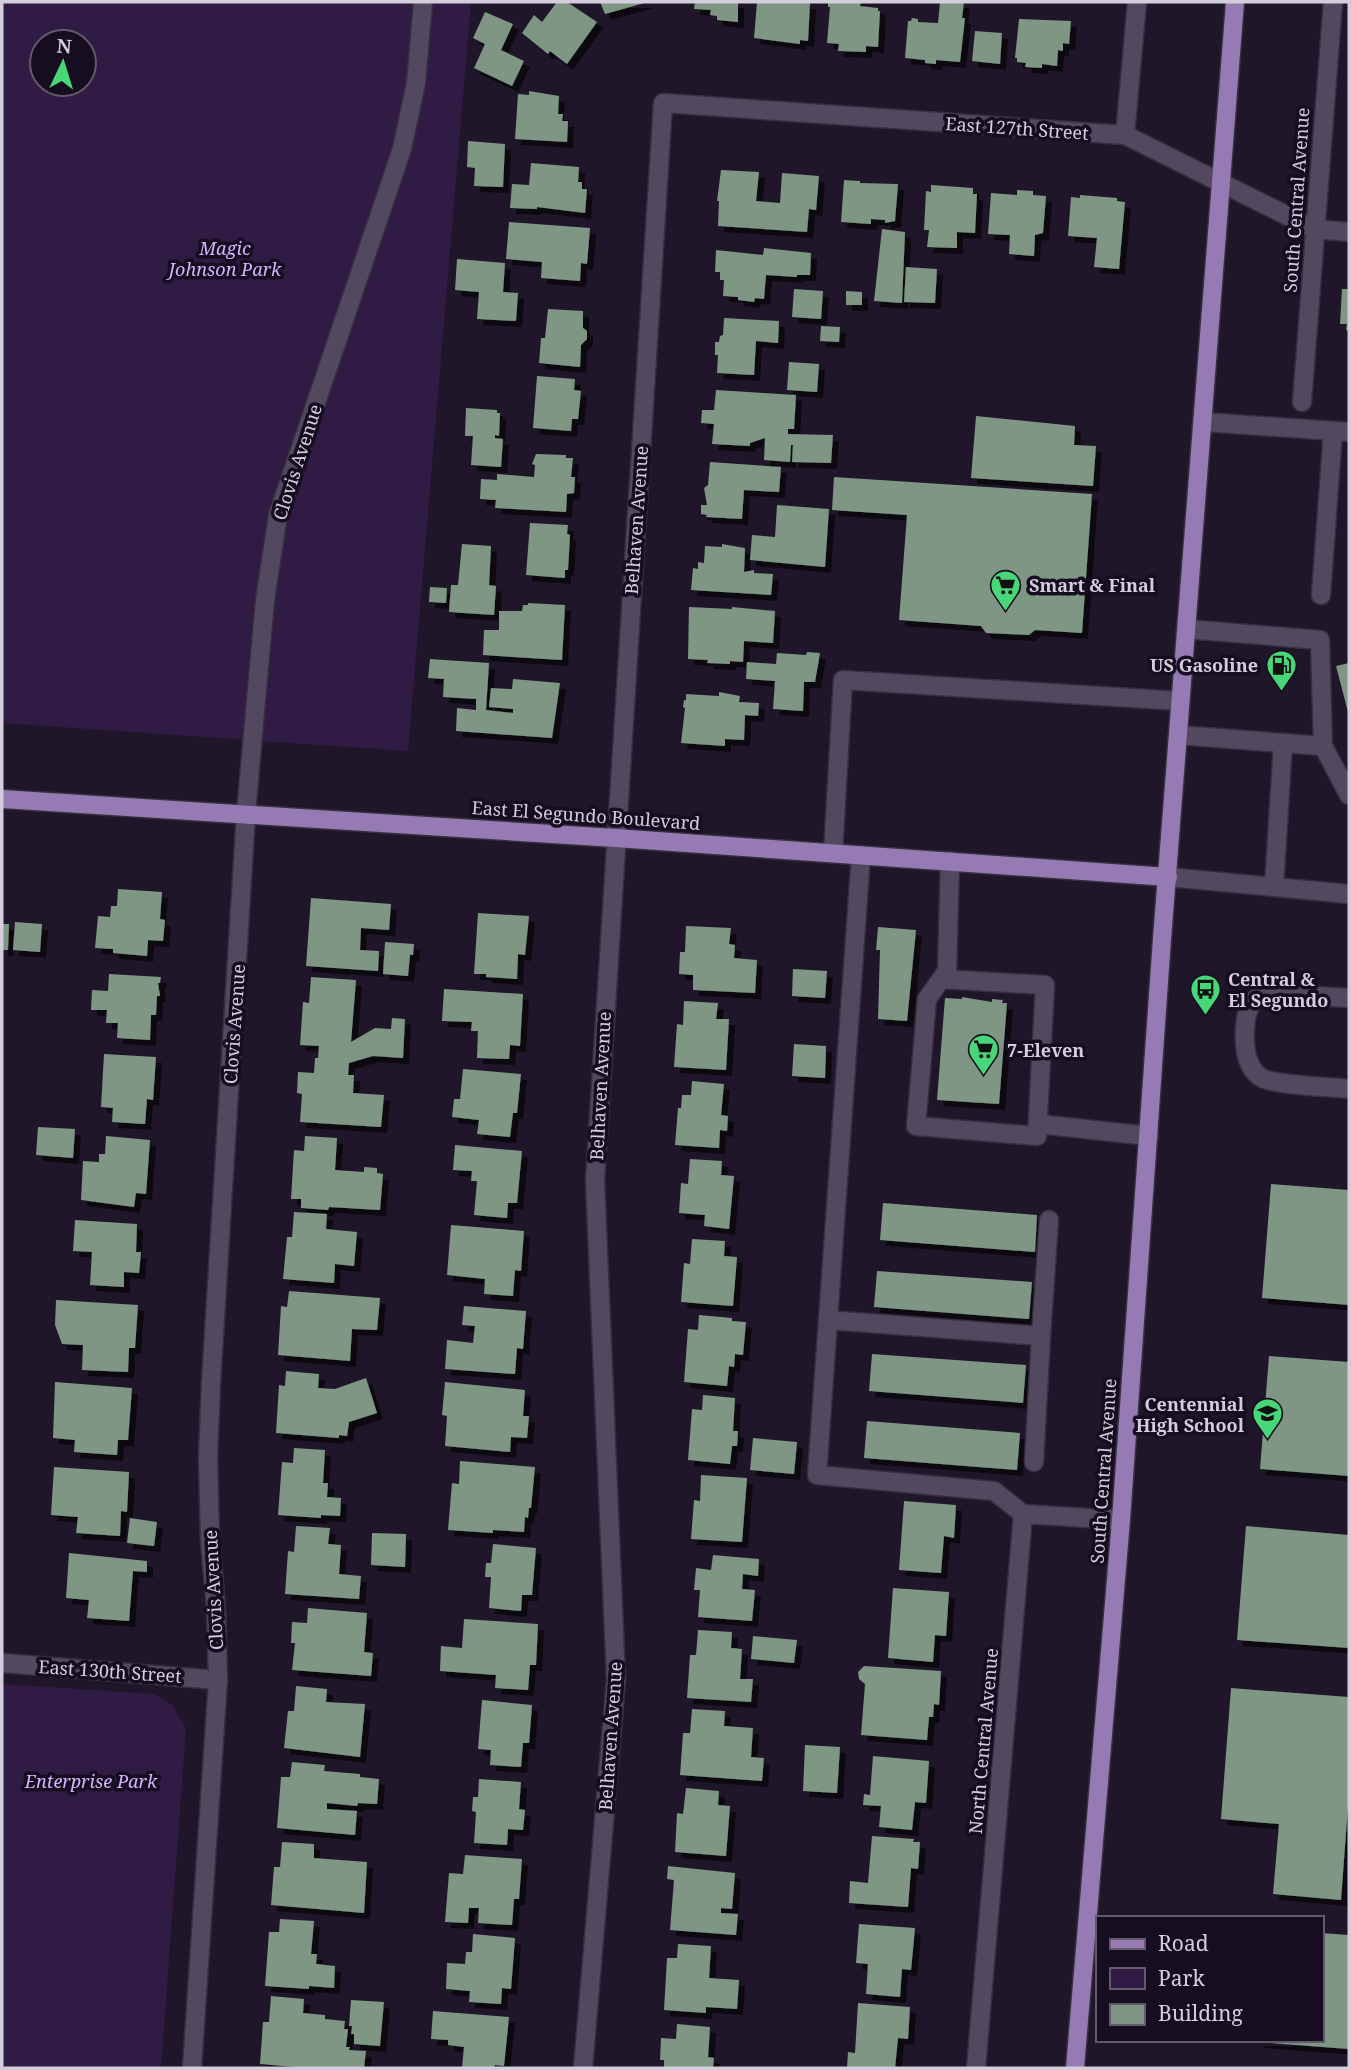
<svg xmlns="http://www.w3.org/2000/svg" width="1351" height="2070" font-family="'Noto Serif',serif">
	<style>
		.green { fill: #301b44; fill-rule: evenodd }
		.building { fill: #7e9683; filter: url(#shadow) }
		.lines { fill: none; stroke-linecap: round; stroke-linejoin: round }
		.service-casing { stroke: #36303e; stroke-width: 21 }
		.minor-casing { stroke: #36303e; stroke-width: 21 }
		.secondary-casing { stroke: #36303e; stroke-width: 21 }
		.primary-casing { stroke: #36303e; stroke-width: 21 }
		.service { stroke: #52485f; stroke-width: 18 }
		.minor { stroke: #52485f; stroke-width: 18 }
		.secondary { stroke: #52485f; stroke-width: 18 }
		.primary { stroke: #957ab4; stroke-width: 18 }
		.labels { text-anchor: middle; dominant-baseline: central; stroke-width: 7; stroke-linejoin: round; paint-order: stroke }
		.street-label { font-size: 18px; fill: #d4cedc; stroke: #160d20 }
		.park-label { font-size: 18px; font-style: italic; fill: #d6b3ff; stroke: #160d20 }
		.poi-label { font-size: 18px; font-weight: bold; fill: #d4cedc; stroke: #160d20; text-anchor: start }
	</style>
	<defs>
		<filter id="shadow"><feDropShadow dx="6" dy="6" stdDeviation="0" flood-color="#0009"/></filter>
	</defs>
	<rect width="100%" height="100%" fill="#1f162a"/>
	<g class="green">
		<path d="M2,2H471L408,751L2,723ZM42,42H84V84H42Z"/>
		<path d="M2,1684L154,1694L172,1705L186,1728L161,2068H2Z"/>
	</g>
	<g class="building">
		<path d="M557,2H567L597,22L567,64L550,51L548,54L522,33L534,15L542,22Z"/>
		<path d="M600,2H648L605,14Z"/>
		<path d="M695,2H738V22L717,20V16L710,15L711,10L694,9Z"/>
		<path d="M757,2L810,3L808,41L800,40V44L754,38Z"/>
		<path d="M828,2H861L860,6L878,8V11H880L878,47L866,46V52L838,51L839,44L827,43L830,7H828Z"/>
		<path d="M940,2H964L962,18H965L960,62L936,60V64L925,63V60L905,58L908,21H911L912,18L918,19V22L938,23Z"/>
		<path d="M485,12L513,24L501,50L524,61L512,86L474,68L485,44L473,38Z"/>
		<path d="M1019,19L1071,21L1069,44L1063,43V51L1058,50L1057,66L1042,64V68L1025,67L1026,63L1017,62V58H1015Z"/>
		<path d="M975,31L1002,33L1000,64L972,61Z"/>
		<path d="M529,91L559,96L558,114H563L562,121H568L567,142L515,139L518,94L529,95Z"/>
		<path d="M468,141L505,144L503,187L474,186L475,168L467,167Z"/>
		<path d="M531,163L579,167L578,182H582V189H587L585,213L537,207V209L510,208L512,184L529,185Z"/>
		<path d="M721,170L759,172L756,201L780,203L782,173L819,176L816,210L809,209L807,232L718,226L719,201H717Z"/>
		<path d="M844,180L860,181V183L898,184L895,221L885,223V220L871,219V224L841,222Z"/>
		<path d="M931,185L973,188V194H977L975,233L957,232V248L927,247L929,230H924L926,191L931,192Z"/>
		<path d="M1017,190L1033,191V195L1046,196L1043,233L1035,235L1034,256L1009,254L1010,235L988,234L991,193L1017,195Z"/>
		<path d="M1080,195L1117,198V201L1125,202L1119,269L1094,267L1097,238L1068,236L1071,197L1080,198Z"/>
		<path d="M509,222L590,228L587,264L581,263L580,281L541,278L542,262L506,259Z"/>
		<path d="M882,229L905,232L902,303L874,301Z"/>
		<path d="M764,248L811,253L810,275H797V277L766,275L764,299L755,298L754,302L738,300V297L723,296L724,280H720V272H715L716,250L763,255Z"/>
		<path d="M457,259L505,263L503,292L518,293L516,321L477,319L479,292L455,290Z"/>
		<path d="M906,267L937,269L935,303L904,302Z"/>
		<path d="M794,289L823,291L821,319L792,317Z"/>
		<path d="M1342,289H1349V331L1346,330L1347,324H1340Z"/>
		<path d="M846,291L862,292V305H846Z"/>
		<path d="M548,309L583,311V328L587,331V339L581,345L580,367L539,363L541,338H545Z"/>
		<path d="M724,318L779,321L778,343L756,341L754,375L717,373L718,355H715V342H719L720,336L723,335Z"/>
		<path d="M821,326L840,327L839,342L820,341Z"/>
		<path d="M789,362L819,364L817,392L787,390Z"/>
		<path d="M537,376L575,379L574,390L581,391L578,419H572L571,431L533,428Z"/>
		<path d="M716,390L796,395L794,429H788V434L833,435L831,463L792,462L793,445H791L790,462L764,460L765,438L750,443V446L712,444L714,424L701,423L702,410H714Z"/>
		<path d="M466,408L497,410V413H500L499,436L495,435V438L503,439L501,467L471,465L473,436H465Z"/>
		<path d="M976,416L1075,426L1074,445L1096,446L1093,486L971,478Z"/>
		<path d="M536,454L566,455V458H573L571,477H575L574,493L567,494L566,512L495,508L496,500L480,499L481,479L497,480V474L534,477L535,465L532,464Z"/>
		<path d="M710,462L781,467L779,492L744,490L742,519L706,517L707,515L701,514V505H707L704,488L708,485Z"/>
		<path d="M834,477L1092,494L1082,633L1035,630L1029,635L986,633L981,626L899,620L907,515L832,510Z"/>
		<path d="M777,505L829,509L825,567L750,560L752,535L775,537Z"/>
		<path d="M530,523L568,525L567,534L570,535L568,570H565V578L526,575Z"/>
		<path d="M462,544L491,546L489,585L496,586L494,615L449,612L451,585H458Z"/>
		<path d="M722,544L745,548L744,572L754,570V573L773,574L771,595L691,590L693,568L698,569V562L704,563L705,546L722,547Z"/>
		<path d="M430,587L447,588L446,603L429,602Z"/>
		<path d="M528,603L565,605L562,660L483,655L484,630H499V611H522L523,605H528Z"/>
		<path d="M689,607L732,609V607L775,611L773,643L744,641L743,662L730,661V664L707,663L708,660L688,659Z"/>
		<path d="M807,652L820,653L815,682H804L803,711L773,709L775,681L746,679L747,662L776,664L777,653L806,655Z"/>
		<path d="M430,659L489,663L486,710L513,713V709L489,707L491,688L512,689L513,679L560,683L552,738L456,731L457,708L476,710V699L443,697L444,679L428,678Z"/>
		<path d="M1349,663V712H1348L1336,666Z"/>
		<path d="M719,692L740,696L739,702L759,703L758,716L745,715L744,740L725,739V746L681,743L685,708L683,707L684,700H686V694L719,696Z"/>
		<path d="M118,889L162,892L160,919L165,920L163,941L148,940L147,956L113,953V949L95,948L98,916L110,917L111,906H117Z"/>
		<path d="M311,898L391,904L389,930L361,928L360,950L379,951L378,971L306,966Z"/>
		<path d="M478,913L529,916L525,955L518,954L517,979L486,977V974H474Z"/>
		<path d="M15,922L42,924L40,952L13,950Z"/>
		<path d="M2,924H9L8,950H2Z"/>
		<path d="M686,926L731,928L729,944L735,945L734,958L757,960L755,993L693,990V975L679,974L680,952H685Z"/>
		<path d="M878,927L916,930L907,1021L878,1019L880,950H876Z"/>
		<path d="M385,942L414,944L413,955H410L408,976L383,974Z"/>
		<path d="M793,969L827,971L825,998L792,996Z"/>
		<path d="M109,974L161,977L160,983H158L160,996H157L156,1015H151L150,1040L117,1038L118,1023H106L107,1010H91L92,990L108,991Z"/>
		<path d="M311,977L356,980L351,1042L375,1028L391,1029L392,1018L405,1019L403,1058L373,1056L349,1063L348,1075H354L353,1093L384,1095L381,1127L300,1122L302,1094L297,1093L298,1072L314,1073L315,1058H318L319,1046L300,1045L303,1002L309,1003Z"/>
		<path d="M444,989L523,994L520,1046L510,1045L509,1059L477,1058L478,1031H471L472,1022L442,1021Z"/>
		<path d="M962,997L992,1002V999L1003,1000L1002,1003H1007L999,1104L937,1100L945,998L962,999Z"/>
		<path d="M684,1001L718,1003L716,1019H729L726,1070L674,1067L677,1024L683,1025Z"/>
		<path d="M794,1044L826,1046L825,1078L792,1076Z"/>
		<path d="M104,1054L156,1057L153,1100L147,1099L145,1124L112,1122L113,1108L101,1107Z"/>
		<path d="M463,1069L521,1074L517,1113H513L510,1137L477,1134L479,1120L452,1117L454,1099H460Z"/>
		<path d="M692,1081L724,1084L721,1115L728,1116L727,1131L720,1130L719,1148L675,1145L678,1108H681L682,1095H691Z"/>
		<path d="M38,1127L75,1129L73,1158L36,1155Z"/>
		<path d="M106,1136L150,1140L146,1194L136,1193L134,1207L81,1200L83,1161L99,1162V1154H105Z"/>
		<path d="M305,1136L337,1138L335,1170L364,1172V1167L377,1168V1173L383,1174L380,1210L329,1207L328,1210L301,1208V1199H291L294,1150L304,1151Z"/>
		<path d="M455,1145L522,1151L517,1203H508L507,1218L474,1215L477,1181H471L472,1171L453,1170Z"/>
		<path d="M690,1159L722,1161L721,1175L734,1176L729,1229L704,1226L705,1215L679,1213L681,1183L688,1184Z"/>
		<path d="M1271,1184L1349,1190V1305L1262,1298Z"/>
		<path d="M883,1203L1037,1215L1035,1252L880,1240Z"/>
		<path d="M294,1212L327,1214L326,1229L357,1232L354,1266L335,1264L334,1283L283,1279L287,1237H292Z"/>
		<path d="M75,1220L137,1224L136,1252H141L139,1273L124,1272V1287L90,1285L92,1252L73,1251Z"/>
		<path d="M451,1225L524,1231L521,1271L515,1270L513,1296L484,1294L485,1279L447,1275Z"/>
		<path d="M692,1239L725,1241L724,1256L737,1257L733,1306L681,1302L684,1263L690,1264Z"/>
		<path d="M877,1271L1032,1282L1029,1319L874,1307Z"/>
		<path d="M289,1291L380,1298L377,1330L352,1329L350,1361L278,1355L281,1306L287,1307Z"/>
		<path d="M56,1300L138,1305L135,1348H129L128,1372L82,1370L83,1345L62,1344L55,1325Z"/>
		<path d="M464,1306L526,1311L523,1349L517,1348L515,1374L445,1369L447,1340L473,1343L475,1326L462,1325Z"/>
		<path d="M699,1315L732,1318V1321L746,1322L743,1355L735,1354L734,1367L729,1366L727,1386L684,1382L688,1329L698,1330Z"/>
		<path d="M872,1354L1026,1365L1023,1403L869,1391Z"/>
		<path d="M1269,1356L1349,1362V1476L1260,1469Z"/>
		<path d="M286,1371L319,1374L318,1388L335,1389L366,1378L377,1413L349,1422L347,1436L339,1435V1438L276,1433L279,1385L285,1386Z"/>
		<path d="M55,1382L132,1388L128,1440H118L117,1455L74,1452L75,1440L53,1438Z"/>
		<path d="M445,1382L525,1390L523,1416H529L527,1438L511,1437L510,1452L445,1446L447,1416L442,1415Z"/>
		<path d="M703,1395L735,1398L733,1431H738L737,1446H732L730,1464L688,1460L692,1409L702,1410Z"/>
		<path d="M867,1421L1020,1433L1017,1470L864,1458Z"/>
		<path d="M753,1438L797,1442L794,1474L750,1470Z"/>
		<path d="M294,1448L325,1450L323,1483H328L327,1497L341,1498L340,1516L321,1515V1518L278,1515L282,1462L293,1463Z"/>
		<path d="M460,1461L535,1467L531,1508H529L528,1518L525,1517L524,1532L493,1530V1533L448,1530L452,1483L459,1484Z"/>
		<path d="M54,1467L129,1472L127,1512L121,1511L120,1536L76,1533L78,1517L51,1515Z"/>
		<path d="M701,1475L747,1478L742,1542L691,1539L694,1500L700,1501Z"/>
		<path d="M904,1501L956,1505L954,1538L944,1536L941,1573L899,1570Z"/>
		<path d="M130,1518L157,1522L154,1546L127,1543Z"/>
		<path d="M296,1526L330,1528L328,1544L341,1545L339,1574L361,1576L359,1599L285,1594L288,1551L294,1552Z"/>
		<path d="M1246,1526L1349,1535V1648L1237,1640Z"/>
		<path d="M372,1533L406,1534L405,1567L371,1565Z"/>
		<path d="M493,1544L536,1548L532,1595H522L521,1611L489,1608L491,1577H485L486,1563H491Z"/>
		<path d="M69,1553L147,1561V1572L133,1571L129,1621L87,1618L89,1600L66,1598Z"/>
		<path d="M713,1555L759,1559L758,1576L743,1574L742,1589L755,1590L752,1621L698,1617L700,1590H694L696,1568L711,1570Z"/>
		<path d="M893,1588L949,1592L946,1636L935,1635L933,1662L888,1658Z"/>
		<path d="M308,1608L367,1613L364,1652L373,1653L371,1676L292,1670L295,1643H291L292,1622L307,1623Z"/>
		<path d="M464,1619L538,1624L536,1665H530L528,1690L495,1688L496,1675L440,1671L441,1646L462,1648Z"/>
		<path d="M698,1630L732,1632L731,1648L742,1649L740,1679H753L751,1702L687,1698L690,1655H696Z"/>
		<path d="M753,1636L797,1640L794,1663L751,1659Z"/>
		<path d="M864,1666L941,1671L939,1705L934,1704L933,1717H929L927,1740L861,1735L865,1684L859,1679L858,1672Z"/>
		<path d="M296,1686L327,1689L326,1702L365,1704L360,1757L284,1748L288,1711H294Z"/>
		<path d="M1231,1688L1349,1697V1792L1341,1900L1273,1894L1279,1824L1221,1819Z"/>
		<path d="M482,1700L532,1705L529,1743H523L521,1767L490,1765L491,1750L478,1749Z"/>
		<path d="M692,1709L725,1711L724,1726L753,1728L751,1757L764,1758L762,1781L680,1775L683,1733H690Z"/>
		<path d="M805,1745L840,1747L837,1793L803,1791Z"/>
		<path d="M873,1756L929,1761L926,1803L915,1802L912,1830L879,1827L881,1806L863,1805L864,1794L870,1795Z"/>
		<path d="M292,1762L325,1765L324,1771L360,1774V1777L379,1779L377,1804L358,1803L357,1806L327,1803V1809L357,1811L355,1835L277,1828L281,1777H290Z"/>
		<path d="M479,1779L521,1782L519,1809L525,1810L523,1830L508,1829L507,1845L474,1843L476,1812L472,1811L473,1797H478Z"/>
		<path d="M686,1788L719,1791L718,1805L730,1806L726,1856L675,1852L677,1813L683,1814Z"/>
		<path d="M872,1836L914,1839L913,1842H920L918,1869L911,1868L908,1907L849,1903L850,1881L868,1883Z"/>
		<path d="M282,1842L314,1844V1858L367,1862L364,1913L271,1905L274,1867H280Z"/>
		<path d="M465,1855L522,1859L519,1899H514L512,1925L478,1923L479,1908H469L468,1923L445,1922L449,1873L463,1874Z"/>
		<path d="M668,1866L735,1873L732,1909L721,1908V1913L738,1914L736,1935L670,1930L674,1880L667,1879Z"/>
		<path d="M280,1919L314,1921L311,1954H317L316,1964L335,1966L334,1988L309,1986V1989L265,1986L269,1932H279Z"/>
		<path d="M859,1924L915,1928L911,1970L902,1969L900,1997L866,1994L868,1964L856,1963Z"/>
		<path d="M1321,1933L1349,1935V2049L1258,2042V2040H1321Z"/>
		<path d="M473,1934L515,1938L511,1989L502,1988L501,2004L469,2002L470,1991L446,1989L447,1963L465,1964L466,1952H472Z"/>
		<path d="M678,1944L711,1946L709,1978L739,1980L737,2009L706,2007V2013L664,2010L667,1958H677Z"/>
		<path d="M271,1996L304,1999L303,2013L325,2015V2019L345,2021L344,2029H348L346,2047H350L349,2050L366,2051L364,2068H309L260,2064L263,2022H269Z"/>
		<path d="M351,2000L384,2002L380,2046L354,2044V2034H351L352,2026H349Z"/>
		<path d="M858,2003L910,2007L908,2039L898,2038L895,2068H847L848,2052L855,2053Z"/>
		<path d="M433,2011L509,2017L504,2066L495,2065L494,2068H462L464,2047L448,2045V2040L431,2039Z"/>
		<path d="M677,2024L710,2027L708,2057L714,2058L713,2068H664V2060H660L661,2038L676,2039Z"/>
	</g>
	<g class="lines">
		<defs>
			<g id="service">
				<path d="M1204,422L1349,432"/>
				<path d="M1321,595L1333,431"/>
				<path d="M1186,629L1320,640L1323,746L1349,795"/>
				<path d="M1178,735L1323,746"/>
				<path d="M833,853L843,680L1180,701"/>
				<path d="M861,855L817,1475L994,1491L1023,1514"/>
				<path d="M1274,887L1283,743"/>
				<path d="M941,979L1045,985L1037,1136L916,1126L927,999L947,971L950,861"/>
				<path d="M1349,998L1266,993C1250,999 1246,1012 1245,1028C1244,1044 1245,1068 1262,1078C1274,1085 1332,1087 1349,1089"/>
				<path d="M1038,1124L1149,1136"/>
				<path d="M828,1320L1041,1336L1049,1220"/>
				<path d="M1034,1462L1041,1336"/>
			</g>
			<g id="minor">
				<path d="M1125,135L1137,2"/>
				<path d="M1302,402L1333,2"/>
				<path d="M2,1663L218,1680"/>
				<path d="M192,2068L218,1680L216,1608L210,1540L208,1457L211,1383L246,813L265,600L278,515L402,149L416,83L423,2"/>
				<path d="M583,2068L616,1680L595,1180L663,103L1125,135L1314,229L1349,232"/>
				<path d="M976,2068L1023,1514L1121,1520"/>
			</g>
			<path id="secondary" d="M1168,877L1349,894"/>
			<g id="primary">
				<path d="M2,799L615,838L1168,877"/>
				<path d="M1075,2068L1121,1520L1162,939L1235,2"/>
			</g>
		</defs>
		<use href="#service" class="service-casing"/>
		<use href="#minor" class="minor-casing"/>
		<use href="#secondary" class="secondary-casing"/>
		<use href="#primary" class="primary-casing"/>
		<use href="#service" class="service"/>
		<use href="#minor" class="minor"/>
		<use href="#secondary" class="secondary"/>
		<use href="#primary" class="primary"/>
	</g>
	<defs>
		<symbol id="supermarket-pin" viewBox="-11 -11 22 30"><path d="M0 17L-7.5 6A9.5 9.5 0 1 1 7.5 6Z" fill="#48d778" stroke="#160d20"/><path d="M-6-5.5h2.5l.6 2H6L4.5 2H-2.5L-4.4-4H-6ZM-1.5 3.2a1.3 1.3 0 1 0 .1 0ZM3 3.2a1.3 1.3 0 1 0 .1 0Z" fill="#111"/></symbol>
		<symbol id="fuel-pin" viewBox="-11 -11 22 30"><path d="M0 17L-7.5 6A9.5 9.5 0 1 1 7.5 6Z" fill="#48d778" stroke="#160d20"/><path d="M-5.5-6h7V0h2V4h1.3V-2.5L3-4.5l.8-.8L6-3V5H2.5V1h-1V6h-7ZM-4.2-4.7v3.2H.2V-4.7Z" fill="#111"/></symbol>
		<symbol id="bus-pin" viewBox="-11 -11 22 30"><path d="M0 17L-7.5 6A9.5 9.5 0 1 1 7.5 6Z" fill="#48d778" stroke="#160d20"/><path d="M-5-6H5V4H4V6H2V4H-2V6H-4V4H-5ZM-3.5-4V0h7V-4ZM-3.5 1.2v1.5H-2V1.2ZM2 1.2v1.5H3.5V1.2Z" fill="#111"/></symbol>
		<symbol id="school-pin" viewBox="-11 -11 22 30"><path d="M0 17L-7.5 6A9.5 9.5 0 1 1 7.5 6Z" fill="#48d778" stroke="#160d20"/><path d="M0-5L7-2L0 1L-7-2ZM-4 1L0 2.5L4 1V4Q0 6-4 4Z" fill="#111"/></symbol>
	</defs>
	<g fill-rule="evenodd">
		<use href="#supermarket-pin" x="988" y="568" width="35" height="47"/>
		<use href="#fuel-pin" x="1264" y="648" width="35" height="47"/>
		<use href="#bus-pin" x="1188" y="972" width="35" height="47"/>
		<use href="#supermarket-pin" x="966" y="1032" width="35" height="47"/>
		<use href="#school-pin" x="1250" y="1396" width="35" height="47"/>
	</g>
	<g class="labels">
		<g class="street-label">
			<text transform="translate(1017 128) rotate(4)">East 127th Street</text>
			<text transform="translate(1296 200) rotate(-86)">South Central Avenue</text>
			<text transform="translate(297 462) rotate(-72)">Clovis Avenue</text>
			<text transform="translate(636 520) rotate(-86)">Belhaven Avenue</text>
			<text transform="translate(586 815) rotate(4)">East El Segundo Boulevard</text>
			<text transform="translate(234 1024) rotate(-86)">Clovis Avenue</text>
			<text transform="translate(600 1086) rotate(-87)">Belhaven Avenue</text>
			<text transform="translate(1103 1471) rotate(-86)">South Central Avenue</text>
			<text transform="translate(213 1590) rotate(-93)">Clovis Avenue</text>
			<text transform="translate(110 1671) rotate(4)">East 130th Street</text>
			<text transform="translate(610 1736) rotate(-86)">Belhaven Avenue</text>
			<text transform="translate(983 1741) rotate(-85)">North Central Avenue</text>
		</g>
		<g class="park-label">
			<text x="225" y="248">Magic<tspan x="225" dy="21">Johnson Park</tspan></text>
			<text x="91" y="1781">Enterprise Park</text>
		</g>
		<g class="poi-label">
			<text x="1029" y="585">Smart &amp; Final</text>
			<text x="1258" y="665" text-anchor="end">US Gasoline</text>
			<text x="1228" y="979">Central &amp;<tspan x="1228" dy="21">El Segundo</tspan></text>
			<text x="1007" y="1050">7-Eleven</text>
			<text x="1244" y="1404" text-anchor="end">Centennial<tspan x="1244" dy="21">High School</tspan></text>
		</g>
	</g>
	<rect width="1351" height="2070" fill="none" stroke="#d4cedc" stroke-width="7"/>
	<rect x="1096" y="1916" width="228" height="126" fill="#160d20" stroke="#625a6b" stroke-width="2"/>
	<rect x="1110" y="1939" width="35" height="10" fill="#957ab4" stroke="#625a6b" stroke-width="2"/>
	<text x="1158" y="1951" font-size="21" fill="#d4cedc">Road</text>
	<rect x="1110" y="1968" width="35" height="21" fill="#301b44" stroke="#625a6b" stroke-width="2"/>
	<text x="1158" y="1986" font-size="21" fill="#d4cedc">Park</text>
	<rect x="1110" y="2004" width="35" height="21" fill="#7e9683" stroke="#625a6b" stroke-width="2"/>
	<text x="1158" y="2021" font-size="21" fill="#d4cedc">Building</text>
	<g transform="translate(63 63) rotate(4)"><circle r="33" fill="#160d20" stroke="#625a6b" stroke-width="2"/>
	<path d="M0-5L12 26L0 18L-12 26Z" fill="#48d778"/>
	<text y="-10" font-size="19" font-weight="bold" text-anchor="middle" fill="#d4cedc">N</text>
	</g>
</svg>
